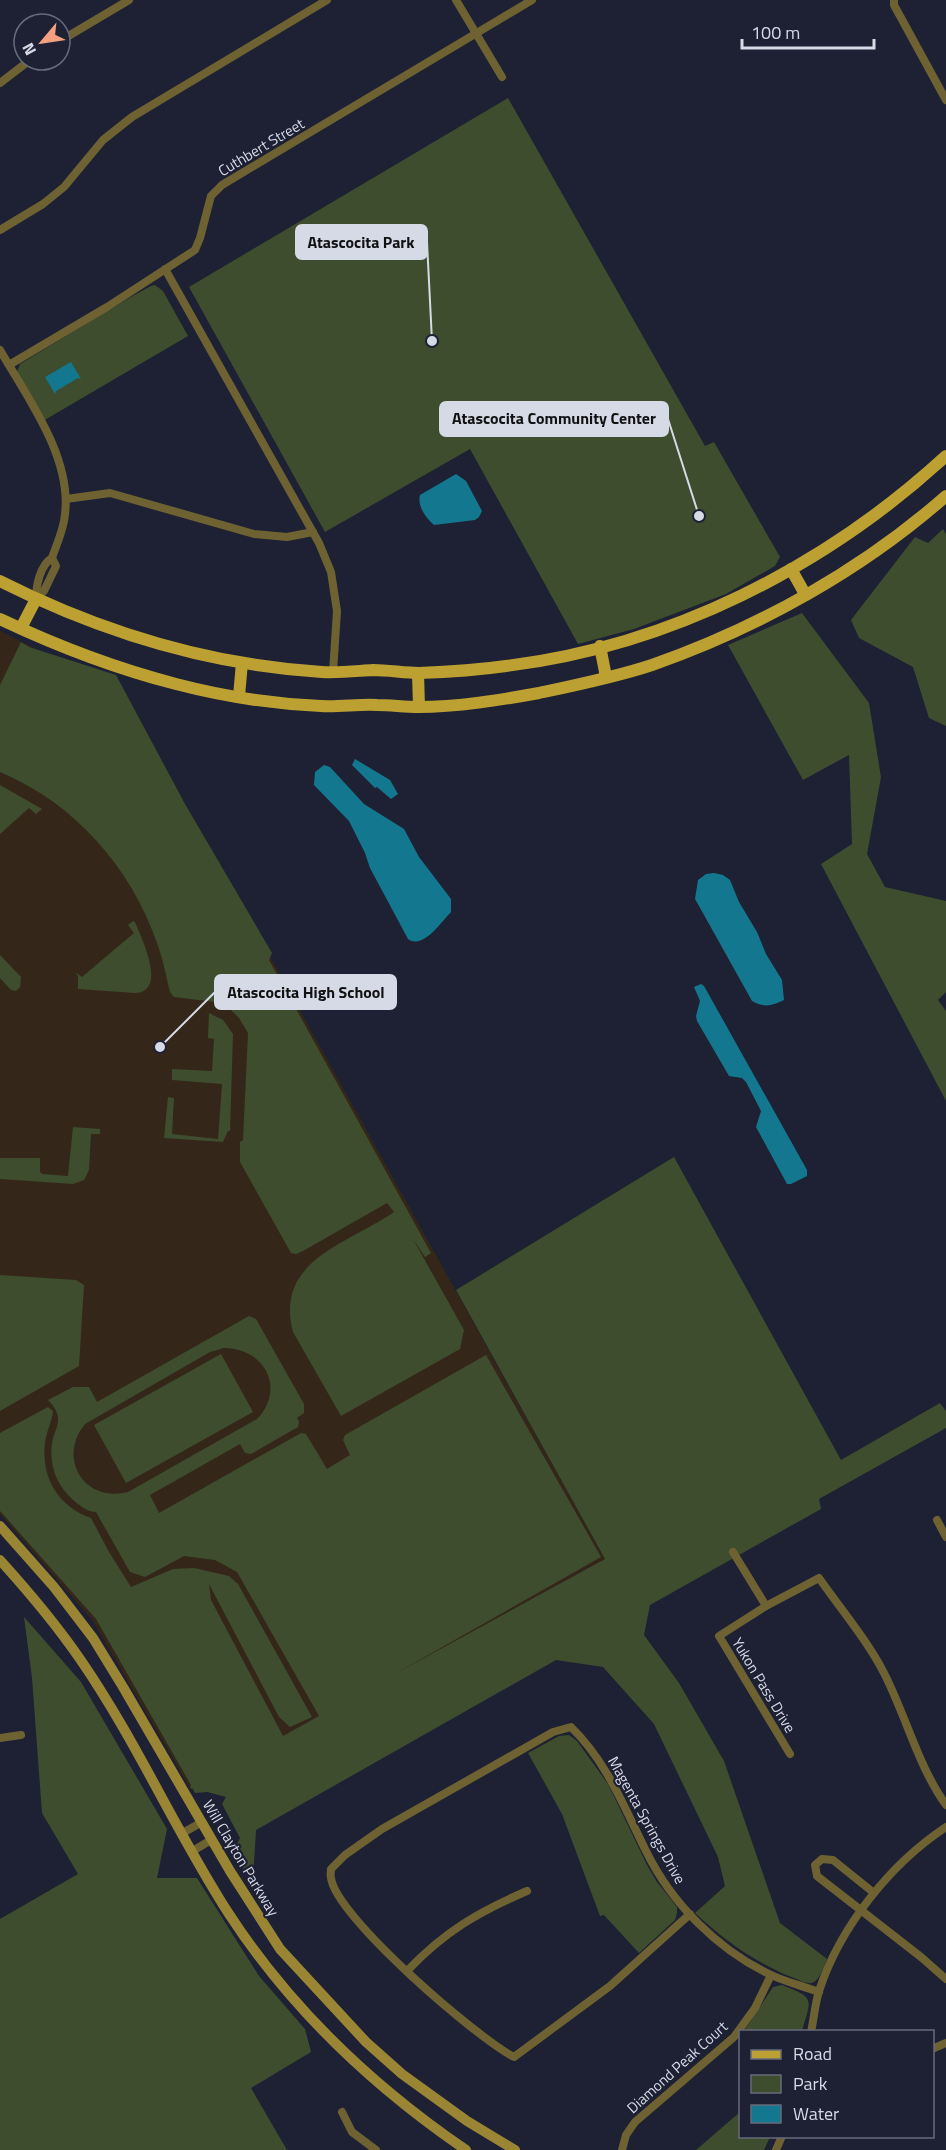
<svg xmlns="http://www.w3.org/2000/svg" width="946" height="2150" font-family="'Titillium Web',sans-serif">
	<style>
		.education { fill: #342719 }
		.green { fill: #3e4d2d; fill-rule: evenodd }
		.water { fill: #13788f }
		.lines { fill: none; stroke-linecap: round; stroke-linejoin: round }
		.minor { stroke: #6f6232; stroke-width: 8 }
		.secondary { stroke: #9a8534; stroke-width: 10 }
		.primary { stroke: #bca032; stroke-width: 12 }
		.labels { text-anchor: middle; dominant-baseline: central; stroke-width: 4.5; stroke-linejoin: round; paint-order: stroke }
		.street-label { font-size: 15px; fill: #d6d9e6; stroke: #1d2133 }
		.leader { fill: none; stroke: #d6d9e6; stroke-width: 2 }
		.callout-dot { fill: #d6d9e6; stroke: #1d2133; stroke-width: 2 }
		.callout { fill: #d6d9e6; stroke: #d6d9e6; stroke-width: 2 }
		.callout-label { font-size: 16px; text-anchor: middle; font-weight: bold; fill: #111 }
	</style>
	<rect width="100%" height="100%" fill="#1d2133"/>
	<path class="education" d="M0,631L40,651L115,678L605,1559L190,1788L93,1621L0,1514Z"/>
	<g class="green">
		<path d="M508,98L705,446L714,442L780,557L775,566L726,594L634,629L578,644L470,449L325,532L189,287Z"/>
		<path d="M155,285L163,291L188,336L43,421L17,372L20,364L129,298L151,286Z"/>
		<path d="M943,529L946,534V726L929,718L913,667L859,638L851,620L915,537L928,543Z"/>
		<path d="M802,613L869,703L881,777L867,854L885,887L946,901V992L938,1000L946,1011V1101L821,864L852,844L849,755L803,780L728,645Z"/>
		<path d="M21,642L29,647L116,675L185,804L272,953L269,960L431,1253L425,1257L413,1239L464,1330L460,1349L341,1416L293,1332C274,1260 348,1244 394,1212L387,1203L303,1251L296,1254L291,1253L240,1162V1142L243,1140L248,1033L239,1018L224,1003L174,997L170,992C166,976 163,959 157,943C131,867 74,803 0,772V685Z"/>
		<path d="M0,785L42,809L36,814L29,808L0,834Z"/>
		<path d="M133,921L135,922C142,939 168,992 135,993L78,989V976L75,972L82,977L134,933L128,925Z"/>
		<path d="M0,955L21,977L20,987L16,991L11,990L0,978Z"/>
		<path d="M209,1013L223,1020L233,1034L230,1131H228L223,1142L164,1138L168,1097L174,1098L172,1134L218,1139L222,1084L172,1080V1069L212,1071L214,1039L208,1038Z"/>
		<path d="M73,1127L100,1129V1134H91L89,1170L84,1180L73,1184L0,1179V1158H40V1172L42,1174L68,1176Z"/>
		<path d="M674,1157L841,1460L940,1403L946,1411V1428L819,1499L821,1509L650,1605L644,1635L679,1683L724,1761L780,1923L827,1959C824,1966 820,1980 812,1983C806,1984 799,1980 794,1978C756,1963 725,1941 695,1913L725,1886L718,1857L654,1724L603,1667L556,1660L256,1830L253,1879L231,1855L240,1838L222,1804L226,1797L207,1792L195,1793L193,1789L190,1788L191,1785L96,1619L0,1511V1433L48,1407L53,1411C52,1422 46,1432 45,1443C41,1478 58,1506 91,1518L109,1552L131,1587L173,1569L194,1568L229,1576L238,1584L312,1717L290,1727L279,1717L209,1584L211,1600L283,1736L319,1716L237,1572L215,1560L184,1556L145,1577L130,1572L96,1512C87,1512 79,1505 72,1499C56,1484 49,1465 52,1443C53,1435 58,1428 58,1420C59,1413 53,1405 48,1400L73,1387H89L97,1402L249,1316L256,1319L304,1404V1413L297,1418L299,1422L298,1427L251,1454L245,1453L240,1444L150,1495L159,1513L301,1433L306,1434L327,1469L350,1455L343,1440L345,1435L486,1355L601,1557L393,1675L605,1559L456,1290ZM224,1348C265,1348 286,1389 257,1419L128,1492C84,1503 57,1458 85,1424L210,1352Z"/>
		<path d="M0,1275L76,1280L84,1285L79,1366L0,1411Z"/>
		<path d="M221,1354L253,1412L126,1483L94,1425Z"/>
		<path d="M24,1617L81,1682L167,1829L157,1878H197L259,1976L305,2029L311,2052L251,2088L287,2150H0V1919L78,1874L42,1813L32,1678Z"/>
		<path d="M569,1735L577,1741L608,1784L647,1865L657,1882L677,1907V1913L675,1920L639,1953L604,1915L600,1916L562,1814L528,1753L559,1736Z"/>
		<path d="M782,1985C816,1998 811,1999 802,2031H744L773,1987Z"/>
		<path d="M740,2112V2136L770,2137L764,2150H696Z"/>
	</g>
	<g class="water">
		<path d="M71,362L81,379L78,378L56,391L55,394L45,377Z"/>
		<path d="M456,474L466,481L482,511L479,517L475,520L434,525C426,518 417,506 420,495Z"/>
		<path d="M355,759L390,780L398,794L391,799L377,787L375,788L352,765Z"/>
		<path d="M324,765L330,767L364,804L404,829L419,857L451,899V912C441,922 423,950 408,939L370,868L365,853L349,821L314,785L315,772Z"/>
		<path d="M714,873L723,875L730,880L739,902L757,932L766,954L782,980L784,1000C771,1006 765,1008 752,1001L699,906L695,899L698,880L706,874Z"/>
		<path d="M701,984L704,986L807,1170V1176L791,1184H787L756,1127L761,1111L746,1082L742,1078L729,1076L697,1021L696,1016L700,1001L694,987Z"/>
	</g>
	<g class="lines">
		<g class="minor">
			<path d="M456,0L502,77"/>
			<path d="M894,0V5L946,100"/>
			<path d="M60,41L129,0"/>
			<path d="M0,83L30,60"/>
			<path d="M0,230L43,204L64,187L103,140L132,117L327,0"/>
			<path d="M165,269L319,543L331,572L337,611L333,672"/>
			<path d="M0,350C27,397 72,457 65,514C64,529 57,543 52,558"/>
			<path d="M9,365L107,307L195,250L200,238L211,196L222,185L532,0"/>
			<path d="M66,499L110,493L254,534L287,537L313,532"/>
			<path d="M52,558L56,566L44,591L36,599C36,586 40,565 52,558Z"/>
			<path d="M937,1520L946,1537"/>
			<path d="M733,1552L766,1606"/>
			<path d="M0,1738L21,1735"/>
			<path d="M790,1754L719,1636L766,1606L819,1578C840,1608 867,1640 884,1673C906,1716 918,1766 946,1805"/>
			<path d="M181,1834L202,1822"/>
			<path d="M191,1852L211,1840"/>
			<path d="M874,1893L833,1860L822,1859L815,1865L817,1876L921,1957L946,1979"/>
			<path d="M690,1914L610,1986L514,2057C477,2038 336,1917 331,1878C330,1875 331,1872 331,1869L345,1855L382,1829L553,1732L571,1727C607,1762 624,1807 646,1851C672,1904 718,1950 771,1975C786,1982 803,1986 819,1992"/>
			<path d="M407,1971C444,1932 478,1912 527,1891"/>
			<path d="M811,2032C814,2018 815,2004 819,1991C840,1927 890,1864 946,1827"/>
			<path d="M932,2049L946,2043"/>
			<path d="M342,2112L352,2132L376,2150"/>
			<path d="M622,2150L626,2135L635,2122L734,2037L755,2008L771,1975"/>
			<path d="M776,2150L782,2136"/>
		</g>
		<g class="secondary">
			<path d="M0,1526L54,1587L93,1638L123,1687L230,1871L280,1949L366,2042L402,2074L467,2121L515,2150"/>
			<path d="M0,1560C28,1591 56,1624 80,1659C136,1740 176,1832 229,1914C291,2009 374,2087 466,2150"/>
		</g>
		<g class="primary">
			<path d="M791,569L805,594"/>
			<path d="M0,581C101,632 210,665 322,672C339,673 356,671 373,670C389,670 404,673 419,673C448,672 478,670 506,666C670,646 825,567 946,456"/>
			<path d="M0,619C57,646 114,668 176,684C222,696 273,704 321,706C340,707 359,704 377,705C391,705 404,707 418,707C458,707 500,700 539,693C577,685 616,677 652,665C758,628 862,570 946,496"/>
			<path d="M21,628L36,599"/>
			<path d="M600,646L606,677"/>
			<path d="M418,673L419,707"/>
			<path d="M239,696L242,663"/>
		</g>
	</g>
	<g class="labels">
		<g class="street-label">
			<text transform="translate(261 147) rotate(-31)">Cuthbert Street</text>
			<text transform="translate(764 1685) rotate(59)">Yukon Pass Drive</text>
			<text transform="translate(647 1820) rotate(61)">Magenta Springs Drive</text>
			<text transform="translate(241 1858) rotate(59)">Will Clayton Parkway</text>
			<text transform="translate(677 2067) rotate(-42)">Diamond Peak Court</text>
		</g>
	</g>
	<path class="leader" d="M432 341L427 242M699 516L668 419M160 1047L215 992"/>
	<g class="callout-dot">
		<circle cx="432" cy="341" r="6"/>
		<circle cx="699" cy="516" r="6"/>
		<circle cx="160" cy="1047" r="6"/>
	</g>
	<g class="callout">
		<rect x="296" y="225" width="131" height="34" rx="6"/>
		<rect x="440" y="402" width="228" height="34" rx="6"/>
		<rect x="215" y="975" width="181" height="34" rx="6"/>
	</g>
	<g class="callout-label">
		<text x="361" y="248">Atascocita Park</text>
		<text x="554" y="424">Atascocita Community Center</text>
		<text x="306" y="998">Atascocita High School</text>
	</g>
	<rect x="739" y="2030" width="195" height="108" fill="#1d2133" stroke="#676b7b" stroke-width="1.5"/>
	<rect x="751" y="2050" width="30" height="9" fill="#bca032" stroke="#676b7b" stroke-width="1.5"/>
	<text x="793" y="2060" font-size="18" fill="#d6d9e6">Road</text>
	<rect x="751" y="2075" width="30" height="18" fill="#3e4d2d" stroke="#676b7b" stroke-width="1.5"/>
	<text x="793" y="2090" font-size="18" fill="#d6d9e6">Park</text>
	<rect x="751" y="2105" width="30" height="18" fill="#13788f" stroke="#676b7b" stroke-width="1.5"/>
	<text x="793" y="2120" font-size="18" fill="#d6d9e6">Water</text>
	<g transform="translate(42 42) rotate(241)"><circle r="28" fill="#1d2133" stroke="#676b7b" stroke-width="1.5"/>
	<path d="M0-4.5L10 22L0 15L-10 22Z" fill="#f3a081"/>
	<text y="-9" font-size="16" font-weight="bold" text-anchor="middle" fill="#d6d9e6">N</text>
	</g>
	<path d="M742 39v9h132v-9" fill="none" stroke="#d6d9e6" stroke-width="3"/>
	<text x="751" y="39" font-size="18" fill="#d6d9e6" stroke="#1d2133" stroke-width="4.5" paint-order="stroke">100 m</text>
</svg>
